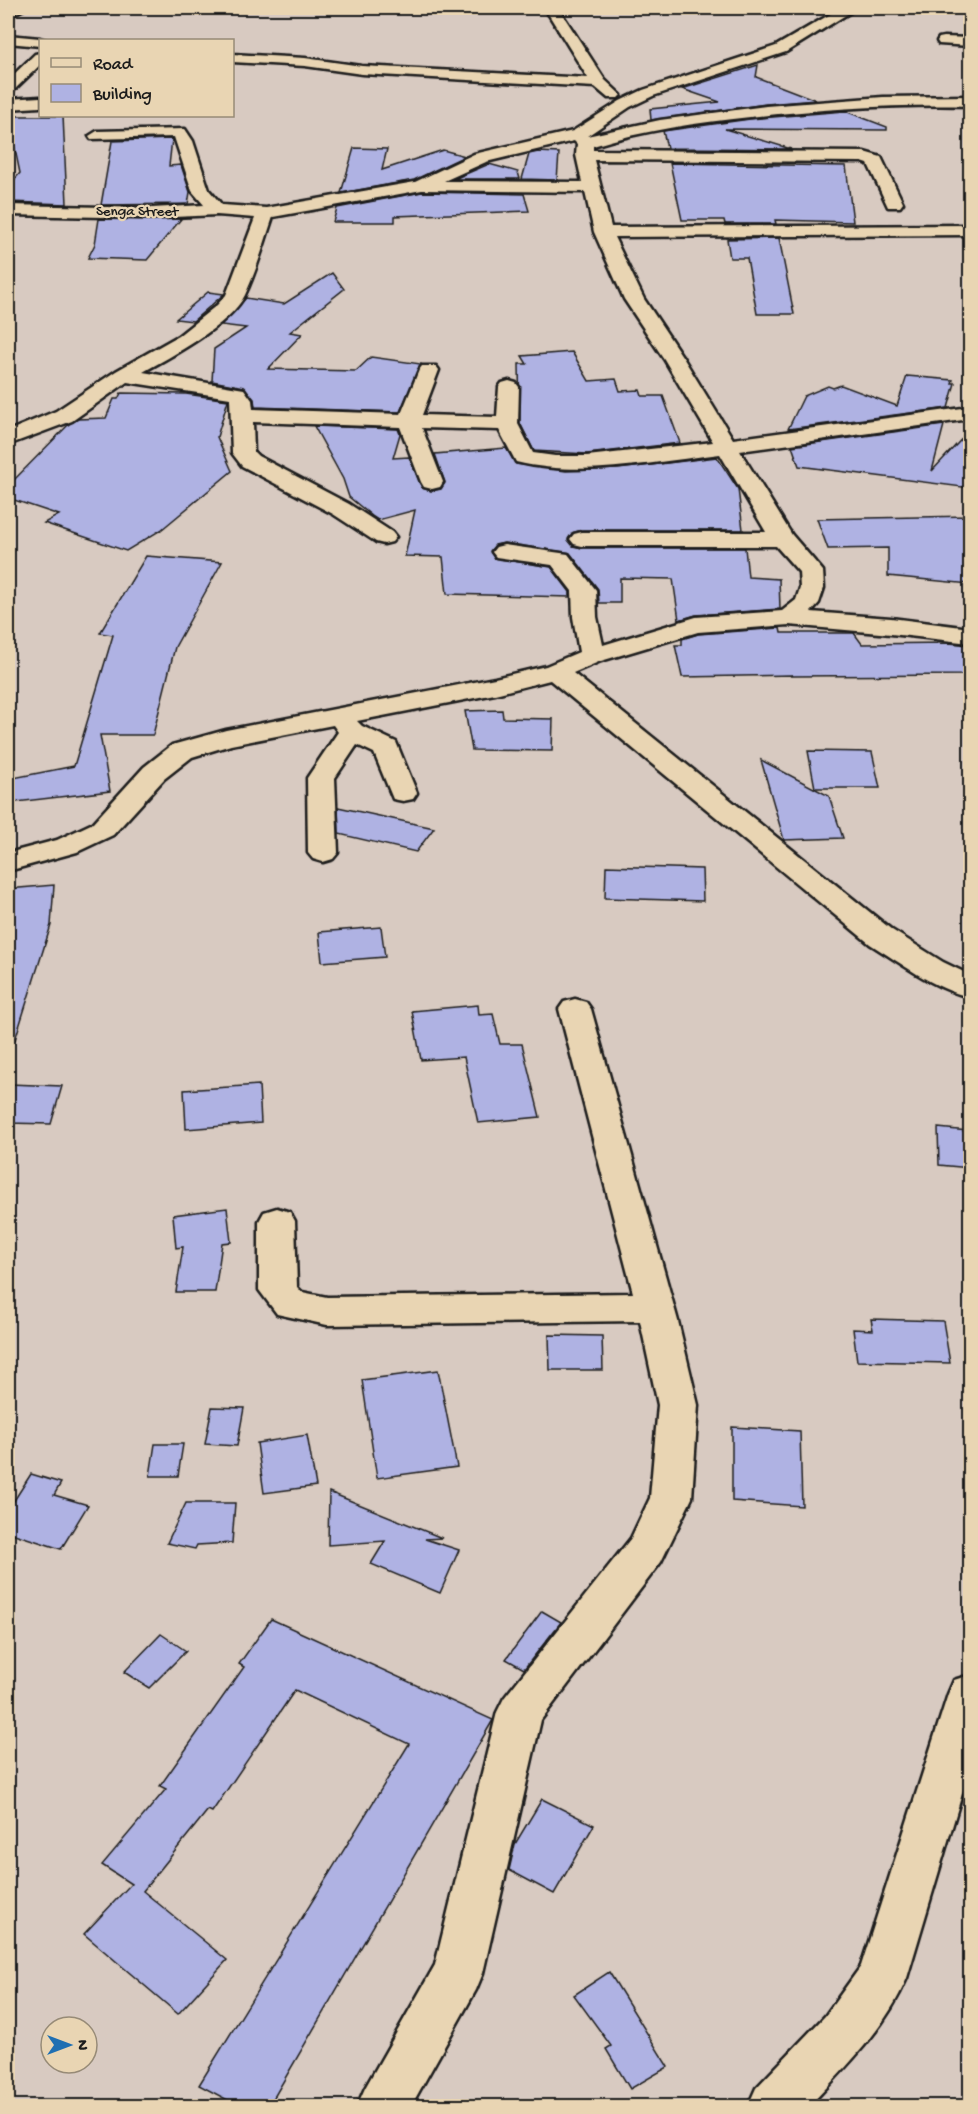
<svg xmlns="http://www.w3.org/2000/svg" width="978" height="2114" font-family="'Gochi Hand',sans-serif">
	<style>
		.building { fill: #afb2e3; stroke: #1c1c1c; stroke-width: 1.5 }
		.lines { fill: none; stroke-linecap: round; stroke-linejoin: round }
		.minor-casing { stroke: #1c1c1c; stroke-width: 5 }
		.minor { fill: #e9d5b3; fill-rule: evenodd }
		.labels { text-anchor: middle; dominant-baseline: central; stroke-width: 4.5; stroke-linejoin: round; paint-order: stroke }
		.far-street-label { font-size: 15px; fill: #1c1c1c; stroke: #e9d5b3 }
	</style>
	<rect width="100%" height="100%" fill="#d8cac1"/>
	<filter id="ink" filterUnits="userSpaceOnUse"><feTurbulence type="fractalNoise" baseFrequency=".0167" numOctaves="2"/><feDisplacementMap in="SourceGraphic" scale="12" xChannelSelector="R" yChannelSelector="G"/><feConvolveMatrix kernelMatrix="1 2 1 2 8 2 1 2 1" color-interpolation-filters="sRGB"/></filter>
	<g filter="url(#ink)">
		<g class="building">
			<path d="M758,65L756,77L816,100L766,104L651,120L650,109L720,102L682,89Z"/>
			<path d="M845,111L887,127V130L725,129L791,149L667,148L663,131L750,119Z"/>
			<path d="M8,116H63L67,204L8,202V187L20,173Z"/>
			<path d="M172,139L169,166L181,165L190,192L188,204L101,205L112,141Z"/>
			<path d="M354,148L387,149L382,170L443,150L465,156L414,180L341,193Z"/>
			<path d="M538,152L559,153L557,180L522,179L529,154Z"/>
			<path d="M670,163L846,166L853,222L775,220L776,224H725L724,220H682Z"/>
			<path d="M489,164L518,172L520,179H454Z"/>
			<path d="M422,192L524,194L529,211L395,216V222H333L337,208Z"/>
			<path d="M99,219L152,220L181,219L147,260L88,258L95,244Z"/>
			<path d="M779,238L794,314H757L747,258H730L727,239Z"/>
			<path d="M332,273L344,289L290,332L302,334L268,369L356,371L371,357L421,364L400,412L255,407L254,399L244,387L212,381L214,349L246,328L221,325L246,298L284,304Z"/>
			<path d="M208,292L224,294L193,321L176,319Z"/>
			<path d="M572,352L589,381L616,379L620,391L640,390L642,396H663L680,443L587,454L534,451L520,423L519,364H527L522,356Z"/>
			<path d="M907,376L953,380L952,383H955L948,408L788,429L804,396L828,386L833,388L841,385L897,406Z"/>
			<path d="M121,393L186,394L228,400L217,437L232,471L161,530L126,551L44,523L59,515L8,498V486L69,424L78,419L106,418L114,399H118Z"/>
			<path d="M944,425L932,471L970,430V488L799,466L792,446Z"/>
			<path d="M314,426L398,429L400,434L393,458L409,457L422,488L431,491L441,489L445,483L435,454L506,448L516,464L566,471L618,469L717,457L738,489L743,530H582L572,533L568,540L573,546L582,548H745L748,577L779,579L780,609L696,615L679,620L673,579L620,578V603H599L598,589L570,553L504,543L495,545L490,551L494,558L551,567L570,592V597L447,594L443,557L405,556L415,510L378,520L372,516L349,497L343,479Z"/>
			<path d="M970,516V584L888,576V548L828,549L817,519Z"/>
			<path d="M146,556L222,562L175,647L153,735H100L110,791L8,803V779L74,766L113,635L100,633Z"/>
			<path d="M780,628L781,633H854L862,644L949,643L970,645V675L790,676L793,675L682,677L675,645H682V639L698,634Z"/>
			<path d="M502,710L503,718L553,719L552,751L472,750L465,711Z"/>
			<path d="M808,751L872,752L880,788H815Z"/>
			<path d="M761,760L829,796L843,838L784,840Z"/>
			<path d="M338,807L434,828L416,852L339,834Z"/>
			<path d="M606,866L702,869L703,901L605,898Z"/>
			<path d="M54,885L51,925L14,1043L8,1042V889Z"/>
			<path d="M381,927L385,957L322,962L319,932Z"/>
			<path d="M478,1005L479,1015L493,1014L500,1044H522L540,1117L478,1123L464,1057L421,1060L412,1011Z"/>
			<path d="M8,1084L62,1086L51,1124L8,1123Z"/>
			<path d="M259,1085L261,1123L186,1129L184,1090Z"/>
			<path d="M938,1128L968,1131L970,1168L939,1165Z"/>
			<path d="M227,1208L231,1242L222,1243L215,1292H176L183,1247L176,1248L173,1215Z"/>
			<path d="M871,1319L943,1321L950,1363L857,1361L853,1329L873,1330Z"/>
			<path d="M549,1335L602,1336L603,1370H550Z"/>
			<path d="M438,1370L457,1467L377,1478L362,1380Z"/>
			<path d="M212,1407L244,1408L237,1446L205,1444Z"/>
			<path d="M732,1427L800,1431L802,1506L732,1501Z"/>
			<path d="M307,1435L316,1486L264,1493L257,1443Z"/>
			<path d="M155,1444H183L178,1476H150Z"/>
			<path d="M31,1474L61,1483L54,1495L88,1505L61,1549L8,1532V1510Z"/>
			<path d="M329,1492L442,1538L425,1539L459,1550L440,1593L371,1564L385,1541L328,1545Z"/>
			<path d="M186,1503H235L232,1543L197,1545L195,1549L167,1543Z"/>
			<path d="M542,1611L561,1622L524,1669L506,1659Z"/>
			<path d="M271,1619L493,1720L269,2106H239L199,2085L409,1744L295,1690L212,1812L208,1810L143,1891L227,1960L178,2014L84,1934L131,1884L102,1865L166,1789L160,1786L244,1667L239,1664Z"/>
			<path d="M161,1634L186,1651L149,1688L124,1672Z"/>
			<path d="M542,1799L594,1825L554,1894L509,1870L515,1844Z"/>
			<path d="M609,1972L668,2067L630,2089L606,2049L611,2046L574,1995Z"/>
		</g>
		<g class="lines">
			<defs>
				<g id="minor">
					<path d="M8,8H26L8,17Z"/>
					<path d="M542,8L559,9L605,80L621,95L618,98H608L595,87L362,74L305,66L232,62V54L305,58L362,66L588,78L549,15Z"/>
					<path d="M841,8H857L786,52L653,96L630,107L587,136L660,120L766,106L883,97L970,96V106C896,104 824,109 750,117C697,123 644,130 593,146V150L864,152L881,157L903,203L900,207H888L868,164L862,162L594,160L611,227L970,225V235L614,237L644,299L684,359L733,439L970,407V419L740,451L792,535L823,571L824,588L819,603L811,612L891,618L970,628V643L891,634L789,625L698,632L601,661L573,673L892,930L943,962L970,975V997C934,989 901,963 870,944L550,680L495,694L357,721L362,726L396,742L417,793L413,799L403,801L393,799L374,753L357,745L335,778L338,853L333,859L323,862L313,859L308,853L307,778L338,732L333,725L231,745L192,757L164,779L113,835L77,852L8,871V853L57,840L93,823L144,767L172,745L226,730L495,678L546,666L579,652L573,617L572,591L552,565L496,557L492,552L496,547L504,545L568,554L596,590L597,617L603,645L696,617L782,611L796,600L800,588L799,572L776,546H582L574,544L570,539L574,534L582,532H766L720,454C653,462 582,478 516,462L499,430L422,428L443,482L440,487L432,489L424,487L421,482L400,427L253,422L254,452L258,456L349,504L392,532L396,537L392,542L384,544L376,542L333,514L242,466L232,453L230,398L127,382L72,421L8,445V431L56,411L116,371L178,336L217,305L226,295L255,218L217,215L152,218L8,215V205L152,208L204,205L192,191L174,137L91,139L89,136L97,131L185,129L193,141L209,190L222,205L266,208L415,182L474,154L573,131L620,101L643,90L776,46ZM574,141L577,144L576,155L582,182L444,181L486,162ZM422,190L585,192L594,232L624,299L664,359L713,442L587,456H555L533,453L518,424L519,387L516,383L509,381L502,383L499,387L497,417L422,415L439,370L436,366H422L419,370L401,414L253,409L252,400L244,389L143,372C172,356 230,325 245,295C257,270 264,243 273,217Z"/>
					<path d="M960,8H970V13L963,12Z"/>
					<path d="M8,35L40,38L46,40H40V46L8,43Z"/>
					<path d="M944,37L970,38V46L939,44L937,41L939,38Z"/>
					<path d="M40,53V65L13,91L8,92V80L35,54Z"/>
					<path d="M40,97V107L8,109V99Z"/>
					<path d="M575,999L586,1002L591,1009L678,1321L698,1405L692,1498L661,1562L541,1720L483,1973L476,1990L411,2106H357L365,2088L435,1965L497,1712L504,1698L631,1538L650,1498L658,1405L640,1321L327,1325L277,1314L259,1290V1221L264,1212L277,1208L290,1212L295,1221L297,1287L302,1292L327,1297L633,1293L559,1009L564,1002Z"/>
					<path d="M970,1675V1767L907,1978C886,2028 846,2067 809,2106H748L756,2088L825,2016L861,1966L948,1694L954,1680Z"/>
				</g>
			</defs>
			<use href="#minor" class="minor-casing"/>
			<use href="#minor" class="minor"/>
		</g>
	</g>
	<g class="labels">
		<g class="far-street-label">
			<text x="137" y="212">Senga Street</text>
		</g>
	</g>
	<rect width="978" height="2114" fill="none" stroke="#e9d5b3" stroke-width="30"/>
	<rect x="15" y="15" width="948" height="2084" fill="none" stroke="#1c1c1c" stroke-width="2" filter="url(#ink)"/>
	<rect x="39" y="39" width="195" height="78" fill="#e9d5b3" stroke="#978b77" stroke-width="1.5"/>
	<rect x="51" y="58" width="30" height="9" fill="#e9d5b3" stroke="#978b77" stroke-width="1.5"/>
	<text x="93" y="69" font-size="18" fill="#1c1c1c">Road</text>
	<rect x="51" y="84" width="30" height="18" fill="#afb2e3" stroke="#978b77" stroke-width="1.5"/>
	<text x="93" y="99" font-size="18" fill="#1c1c1c">Building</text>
	<g transform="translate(69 2045) rotate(90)"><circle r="28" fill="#e9d5b3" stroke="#978b77" stroke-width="1.5"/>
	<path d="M0-4.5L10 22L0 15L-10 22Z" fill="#1f6fb2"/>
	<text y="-9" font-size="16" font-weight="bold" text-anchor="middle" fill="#1c1c1c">N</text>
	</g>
</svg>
